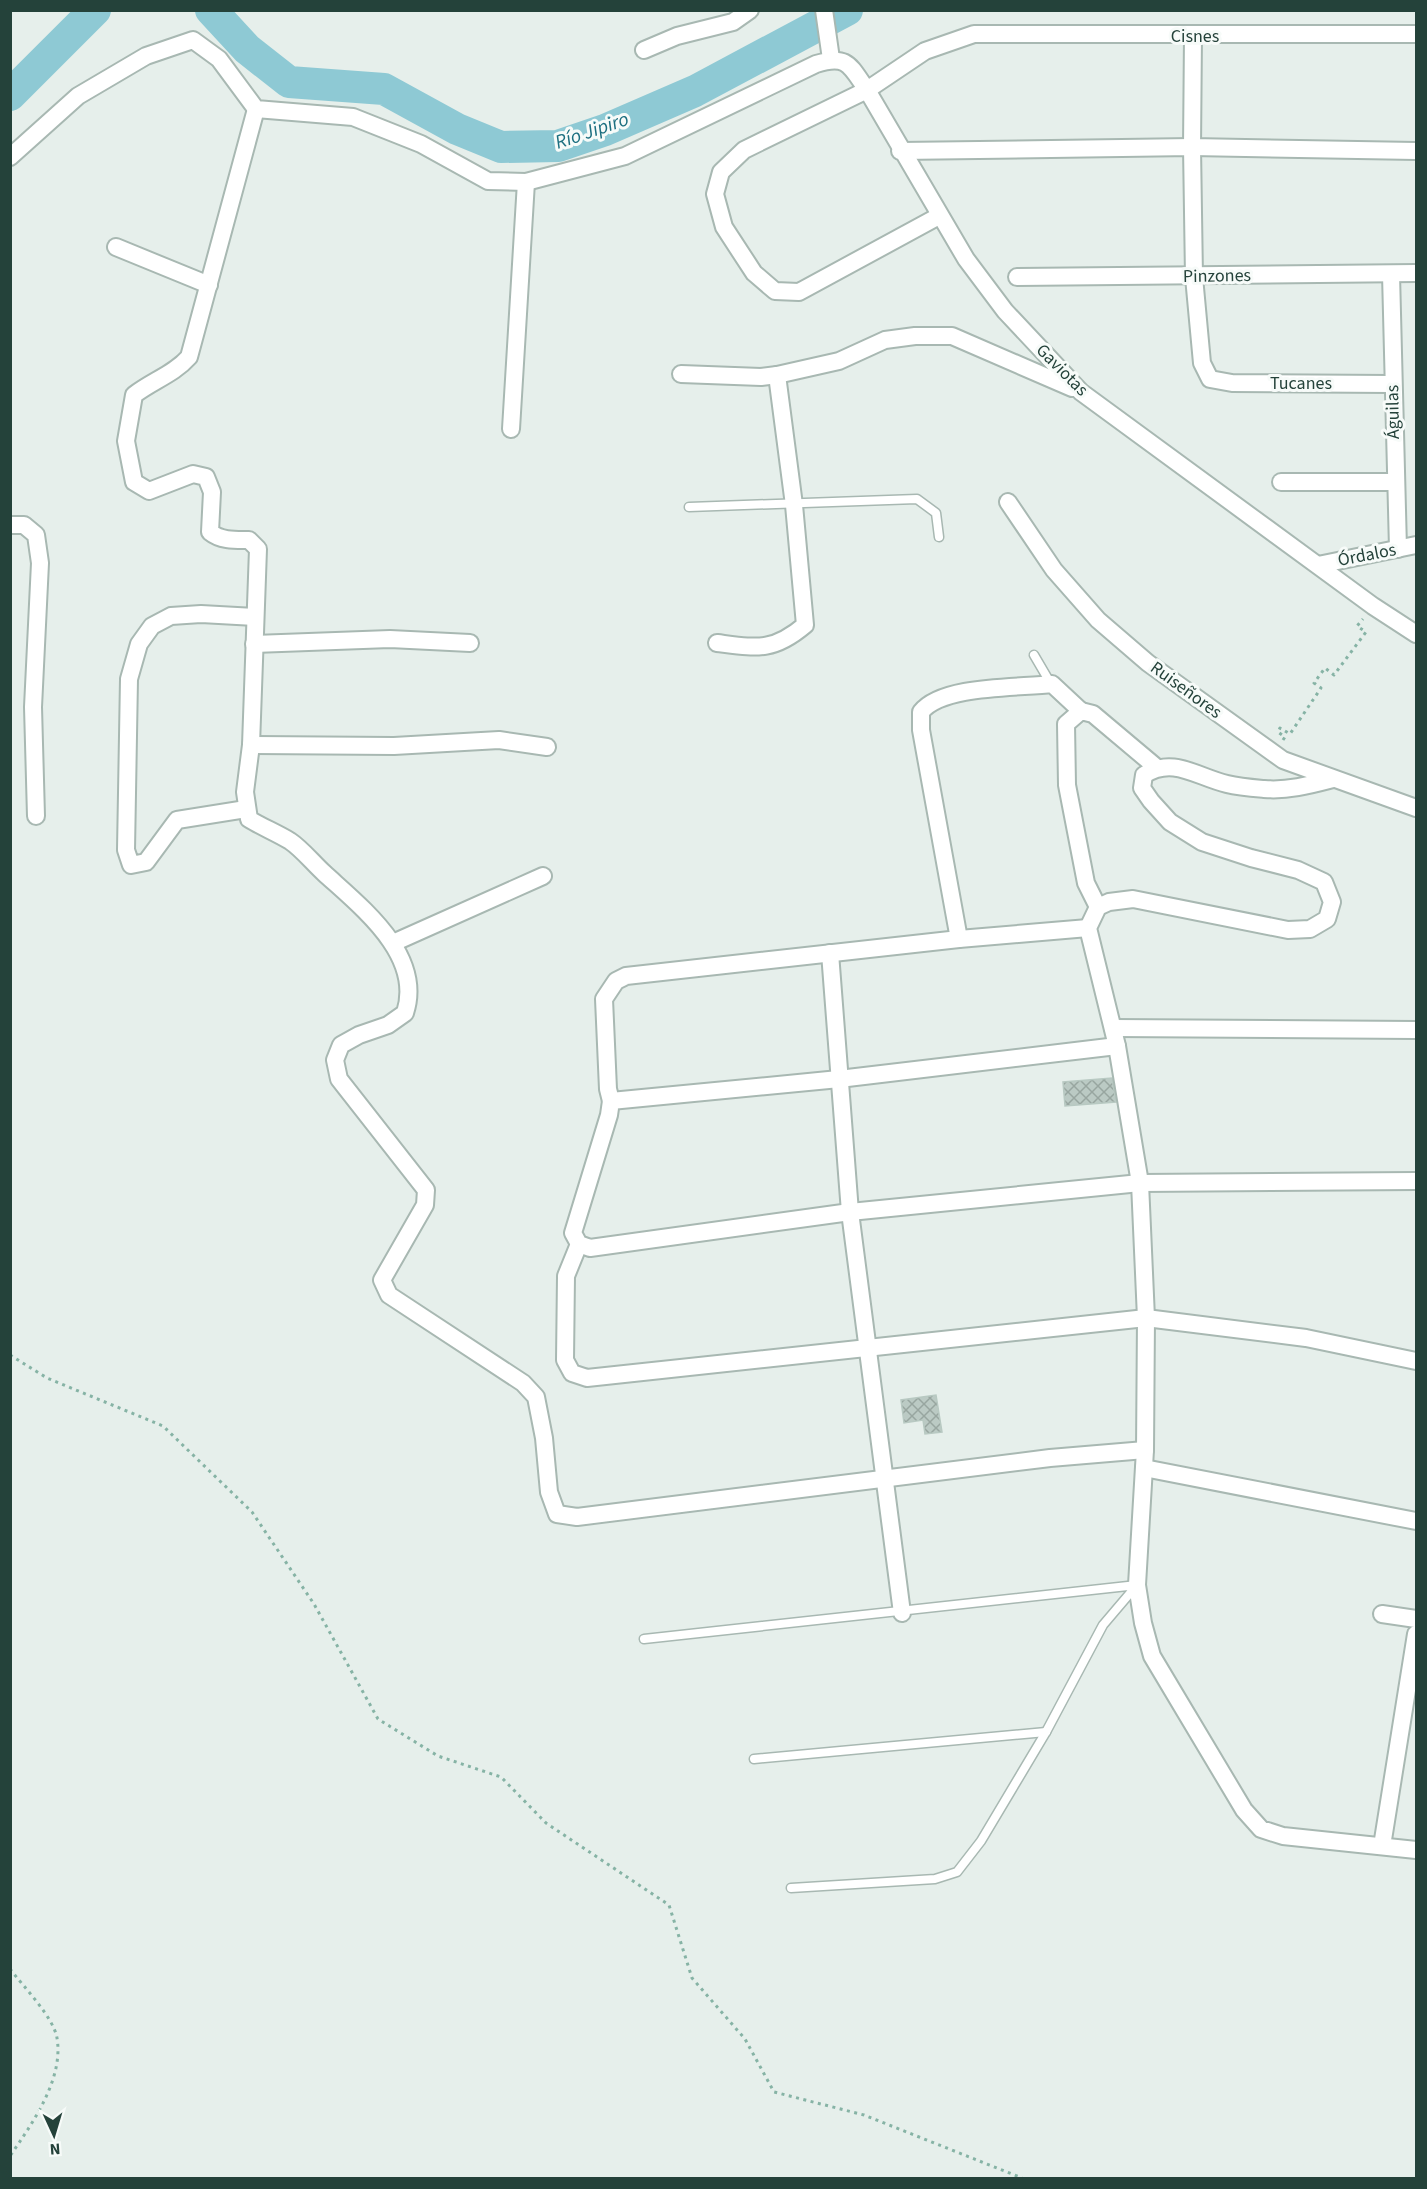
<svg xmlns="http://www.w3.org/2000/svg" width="1427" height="2189" font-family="'Source Sans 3',sans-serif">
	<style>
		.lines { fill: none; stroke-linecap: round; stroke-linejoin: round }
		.river { stroke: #8ec9d4; stroke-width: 32 }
		.building { fill: url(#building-cross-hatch); stroke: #b8c9c2; stroke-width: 1.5 }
		.service-casing { stroke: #a8b8b2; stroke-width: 11 }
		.minor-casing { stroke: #a8b8b2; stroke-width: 20 }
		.path { stroke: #86b3a5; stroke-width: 3; stroke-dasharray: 3 4.5; stroke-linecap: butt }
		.service { stroke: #fff; stroke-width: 8 }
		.minor { stroke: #fff; stroke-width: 16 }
		.labels { text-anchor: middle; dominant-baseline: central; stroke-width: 6; stroke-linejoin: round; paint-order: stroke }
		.street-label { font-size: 18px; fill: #24423a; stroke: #f7fbf9 }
		.water-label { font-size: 20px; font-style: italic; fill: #1c6f80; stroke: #f7fbf9 }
	</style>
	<defs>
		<pattern id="building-cross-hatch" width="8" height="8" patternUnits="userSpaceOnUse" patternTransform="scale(1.5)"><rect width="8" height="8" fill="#bbcac4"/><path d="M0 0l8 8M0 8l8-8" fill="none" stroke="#98a6a0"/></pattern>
	</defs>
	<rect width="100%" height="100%" fill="#e6efeb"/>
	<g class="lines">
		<g class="river">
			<path d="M211,10L247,49L289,82L384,89L457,129L501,147L558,146L605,130L695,91L847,10"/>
			<path d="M10,95L95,10"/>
		</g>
	</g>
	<g class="building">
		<path d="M1112,1078L1116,1102L1065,1106L1063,1082Z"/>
		<path d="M936,1395L942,1432L925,1434L923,1420L904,1423L901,1400Z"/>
	</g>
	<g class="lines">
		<defs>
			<g id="service">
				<path d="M689,507L917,499L936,513L939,537"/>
				<path d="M1034,655L1051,684"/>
				<path d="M644,1639L1137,1585L1103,1625L1046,1732L981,1841L957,1872L935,1879L791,1888"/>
				<path d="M754,1759L1046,1732"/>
			</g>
			<g id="minor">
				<path d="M824,10L831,59"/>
				<path d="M1193,36L1192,147L1416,151"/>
				<path d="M644,50L677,36L733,22L750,10"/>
				<path d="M256,109L189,357C174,374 152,381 134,395L126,441L134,482L149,491L193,474L206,477L212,492L210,532C221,541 236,540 249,540L258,549L251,745L245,792L249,819C262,827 277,833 290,841C302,849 313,863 324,873C361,907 424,955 405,1013L388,1025L359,1035L341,1045L335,1060L339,1079L426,1190L425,1205L382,1280L389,1295L523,1383L536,1397L544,1438L549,1492L557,1514L577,1517L1050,1458L1145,1450"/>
				<path d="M900,151L1192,147L1194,277L1202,363L1210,379L1232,383L1392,384"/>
				<path d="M10,157L78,96L146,56L193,40L219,59L256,109L353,117L421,144L488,181L526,182L625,156L816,64C848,54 850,66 867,90L966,259L1005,311L1081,392L1373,606L1416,634"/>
				<path d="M939,216L799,292L775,291L754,273L724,227L715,194L721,172L744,150L867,90L925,51L974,34H1416"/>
				<path d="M116,247L209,285"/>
				<path d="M1391,274L1398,549"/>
				<path d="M1017,277L1416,273"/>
				<path d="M681,374L761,377L777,375L839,361L885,340L915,336H952L1072,388"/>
				<path d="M511,429L526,182"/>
				<path d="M1281,482H1395"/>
				<path d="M1008,502L1054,570L1098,620L1148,663L1283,760L1416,808"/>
				<path d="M10,525H24L36,535L40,563L33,707L36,816"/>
				<path d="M1318,565L1416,545"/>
				<path d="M717,643C757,648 773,652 805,625L794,505L777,375"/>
				<path d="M254,644L390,639L470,643"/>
				<path d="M251,745L394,746L499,740L547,747"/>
				<path d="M1333,779C1310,785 1288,791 1264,789C1252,788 1239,787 1227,784C1197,777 1173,756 1144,775L1142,788L1151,801L1170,822L1202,842L1251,858L1298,870L1324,882L1332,902L1327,919L1310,929L1288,930L1133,899L1109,902L1098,907L1088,928L1117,1046L1140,1183L1146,1318L1145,1450L1137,1585L1143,1623L1152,1656L1244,1810L1261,1829L1283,1836L1416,1850"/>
				<path d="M246,809L177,820L146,862L131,865L126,850L129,679L139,644L152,626L171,616L201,614L255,617"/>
				<path d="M1098,907L1086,883L1067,785L1066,724L1081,711L1093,714L1156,767"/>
				<path d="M959,939L921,730V712C942,685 1018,688 1052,684L1081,711"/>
				<path d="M393,943L543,876"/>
				<path d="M830,953L850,1212L902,1613"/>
				<path d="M1113,1028L1416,1030"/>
				<path d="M1117,1046L839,1079L611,1101L609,1115L573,1233L579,1244L590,1248L850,1212L1140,1183L1416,1181"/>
				<path d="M611,1101L608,1089L604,999L616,981L626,976L959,939L1088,928"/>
				<path d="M579,1244L566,1276L565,1360L572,1373L587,1378L1146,1318L1306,1338L1416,1361"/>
				<path d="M1144,1468L1416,1521"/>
				<path d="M1382,1614L1416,1619"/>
				<path d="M1382,1846L1416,1634"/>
			</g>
		</defs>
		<use href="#service" class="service-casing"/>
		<use href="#minor" class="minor-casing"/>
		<g class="path">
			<path d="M1283,740L1285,737L1278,732L1280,728L1290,734L1321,688L1314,683L1325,668L1334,675L1366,632L1357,626L1363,619"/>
			<path d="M10,1355L47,1378L163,1426L252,1512L314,1604L378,1719L438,1756L501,1777L546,1823L669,1905L692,1978L745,2039L774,2092L864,2115L1022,2178"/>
			<path d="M10,1969C23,1986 54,2018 57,2038C64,2079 32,2124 10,2156"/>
		</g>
		<use href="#service" class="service"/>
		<use href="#minor" class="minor"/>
	</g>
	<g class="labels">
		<g class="street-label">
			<text x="1195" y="36">Cisnes</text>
			<text transform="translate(1217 276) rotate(-1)">Pinzones</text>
			<text transform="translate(1062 370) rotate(45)">Gaviotas</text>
			<text x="1301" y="383">Tucanes</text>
			<text transform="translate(1393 412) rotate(-91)">Águilas</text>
			<text transform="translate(1367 555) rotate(-11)">Órdalos</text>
			<text transform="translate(1186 690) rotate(36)">Ruiseñores</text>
		</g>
		<g class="water-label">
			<text transform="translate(592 131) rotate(-19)">Río Jipiro</text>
		</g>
	</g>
	<rect width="1427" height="2189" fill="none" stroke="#24423a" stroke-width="24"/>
	<g transform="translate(54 2135) rotate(176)" stroke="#f7fbf9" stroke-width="4.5" paint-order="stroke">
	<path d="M0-4.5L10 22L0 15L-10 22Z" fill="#24423a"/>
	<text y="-9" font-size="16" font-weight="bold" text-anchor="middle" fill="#24423a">N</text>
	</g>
</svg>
